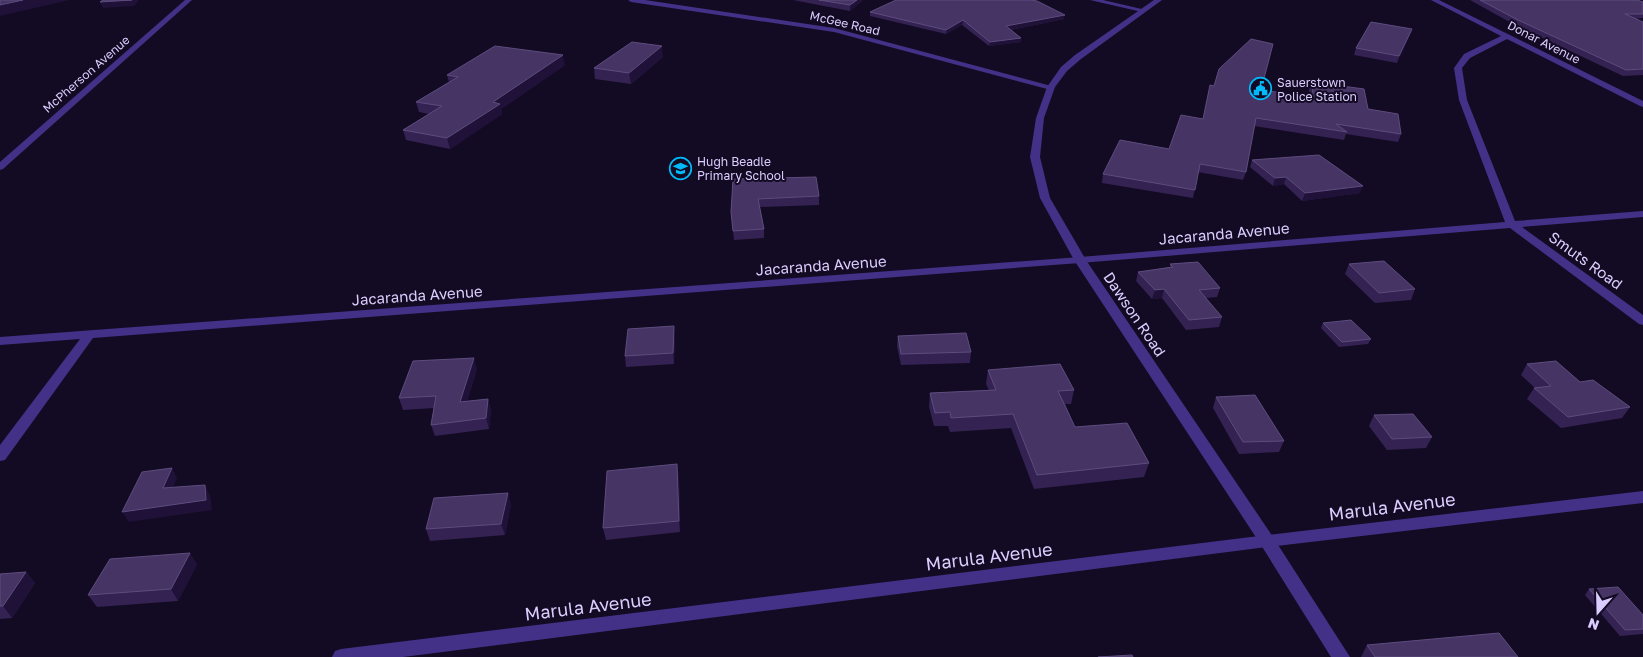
<svg xmlns="http://www.w3.org/2000/svg" width="1643" height="657" font-family="'Golos Text',sans-serif">
	<style>
		.lines { fill: none; stroke-linecap: round; stroke-linejoin: round }
		.minor { fill: #423187; fill-rule: evenodd }
		.tertiary { fill: #423187; fill-rule: evenodd }
		.wall { fill: #342253 }
		.shaded-wall { fill: #1f1138 }
		.building { fill: #463465; stroke: #5d4c7e }
		.labels { text-anchor: middle; dominant-baseline: central; stroke-width: 4; stroke-linejoin: round; paint-order: stroke }
		.far-street-label { font-size: 12px; fill: #dbceff; stroke: #130b23 }
		.far-poi-label { font-size: 12px; fill: #dbceff; stroke: #130b23; text-anchor: start }
		.street-label { font-size: 15px; fill: #dbceff; stroke: #130b23 }
		.near-street-label { font-size: 18px; fill: #dbceff; stroke: #130b23 }
	</style>
	<rect width="100%" height="100%" fill="#130b23"/>
	<g class="lines">
		<g class="minor">
			<path d="M185,0H192L3,169L0,170V162Z"/>
			<path d="M628,0H645L834,28L1055,87L1051,90L834,32L631,2Z"/>
			<path d="M1090,0H1103L1146,10L1142,12Z"/>
			<path d="M1431,0H1439L1643,101V107L1640,106L1507,39L1470,58L1462,68L1467,100L1515,221L1643,211V217L1522,227L1643,315V325L1639,324L1510,228L1080,263L93,338L5,460L0,461V445L80,339L0,345V337L1080,257L1505,222L1459,100L1454,68L1464,54L1501,36Z"/>
			<path d="M1643,491V503L1267,547L403,657H332L335,651L341,649L1267,535Z"/>
		</g>
		<path class="tertiary" d="M1154,0H1162L1081,59L1067,71L1055,87L1044,118L1040,157L1050,198L1086,260L1273,537L1350,657H1331L1261,545L1074,260L1040,198L1030,157L1036,118L1047,87L1061,67L1075,55Z"/>
	</g>
	<g class="wall">
		<path d="M793,0H863L850,11Z"/>
		<path d="M1470,0H1637L1643,2V18L1635,19L1643,22V75L1623,76L1515,25Z"/>
		<path d="M870,12L1064,19L1011,30L1021,42L989,46L962,25L946,34L870,16Z"/>
		<path d="M1412,29L1397,63L1354,55L1356,48Z"/>
		<path d="M663,57L631,84L595,79L594,68Z"/>
		<path d="M565,65L501,109L502,114L450,149L406,140L403,130L429,114L419,112L416,102L449,82L447,75Z"/>
		<path d="M1312,82L1368,109L1401,134L1398,142L1346,134L1344,140L1254,126L1246,172L1243,180L1198,172L1193,198L1102,183L1103,174L1169,149L1203,119L1261,90L1310,96L1309,90Z"/>
		<path d="M1252,160L1360,193L1302,201L1284,184L1273,186L1250,167Z"/>
		<path d="M733,179L819,196V205L760,207L764,229V238L734,240L731,212Z"/>
		<path d="M1170,264L1220,288L1217,297L1206,298L1222,317L1219,327L1186,330L1162,298L1152,299L1136,281L1138,272L1170,267Z"/>
		<path d="M1349,264L1415,289L1411,300L1375,303L1345,274Z"/>
		<path d="M1323,323L1371,339L1368,344L1339,347L1321,328Z"/>
		<path d="M898,336L971,352L970,363L901,365L897,346Z"/>
		<path d="M675,337L674,364L626,367L625,356Z"/>
		<path d="M1527,364L1580,382L1630,407L1622,418L1561,428L1527,399L1534,388H1535L1521,375Z"/>
		<path d="M477,369L467,401L488,399L491,410L489,429L435,436L431,425L434,408L403,410L399,398Z"/>
		<path d="M988,370L1074,390L1071,404H1065L1075,427L1149,463L1144,477L1034,489L1011,428L950,432L948,426H934L929,407L930,393L989,390L986,384Z"/>
		<path d="M1216,397L1284,441L1279,452L1239,454L1213,408Z"/>
		<path d="M1374,415L1432,437L1426,448L1387,450L1369,426Z"/>
		<path d="M679,476L680,532L606,540L603,528Z"/>
		<path d="M511,504L505,535L430,541L426,529Z"/>
		<path d="M197,564L178,601L97,607L88,595Z"/>
		<path d="M26,572L35,583L12,618L0,619V574Z"/>
		<path d="M1589,589L1643,615V634L1620,636L1585,595Z"/>
		<path d="M1367,645L1518,657H1361Z"/>
	</g>
	<g class="shaded-wall">
		<path d="M23,0H70L0,16V5Z"/>
		<path d="M132,0H139L134,6L103,8L100,2Z"/>
		<path d="M857,0H863L850,11V5Z"/>
		<path d="M1065,15L1064,19L1005,31L1006,26Z"/>
		<path d="M963,20L962,25L946,34V30Z"/>
		<path d="M1412,29L1410,36L1397,63L1399,56Z"/>
		<path d="M1021,38V42L989,46L990,42Z"/>
		<path d="M662,46L663,57L631,84L629,73Z"/>
		<path d="M563,55L565,65L501,109L502,114L450,149L447,138L493,102Z"/>
		<path d="M1286,177L1284,184L1273,186L1275,178Z"/>
		<path d="M1363,186L1360,193L1302,201L1305,193Z"/>
		<path d="M1164,289L1162,298L1152,299L1155,290Z"/>
		<path d="M674,326L675,337L674,364L673,353Z"/>
		<path d="M474,358L477,369L463,413L460,402Z"/>
		<path d="M488,399L491,410L489,429L486,418Z"/>
		<path d="M677,464L679,476L680,532L679,521Z"/>
		<path d="M172,468L177,478L169,498L163,488Z"/>
		<path d="M205,485L210,495L212,510L129,522L122,512Z"/>
		<path d="M508,493L511,504L505,535L501,524Z"/>
		<path d="M190,553L197,564L178,601L171,589Z"/>
		<path d="M26,572L35,583L12,618L3,606Z"/>
	</g>
	<g class="building">
		<path d="M0,0H23L0,5Z"/>
		<path d="M103,0H132L100,2Z"/>
		<path d="M819,0H857L850,5Z"/>
		<path d="M896,0H1031L1037,1L1065,15L1006,26L1021,38L990,42L963,20L946,30L870,12Z"/>
		<path d="M1480,0H1637L1643,2V14H1625L1643,22V69L1626,70L1518,20Z"/>
		<path d="M1371,22L1412,29L1399,56L1356,48Z"/>
		<path d="M1251,39L1273,44L1261,90L1313,97L1312,82L1364,89L1368,109L1398,114L1401,134L1336,124L1347,132L1256,118L1246,172L1200,164L1195,190L1103,174L1120,140L1169,149L1181,115L1203,119L1210,85L1214,86L1219,69Z"/>
		<path d="M632,42L662,46L629,73L594,68Z"/>
		<path d="M495,46L563,55L493,102L500,104L447,138L403,130L442,106L416,102L458,77L447,75Z"/>
		<path d="M1319,155L1363,186L1305,193L1286,177L1275,178L1252,160Z"/>
		<path d="M816,177L819,196L758,199L764,229L733,231L731,212L733,179Z"/>
		<path d="M1384,261L1415,289L1379,293L1349,264Z"/>
		<path d="M1198,262L1220,288L1199,290L1222,317L1189,320L1164,289L1155,290L1138,272L1173,267L1170,264Z"/>
		<path d="M1351,320L1371,339L1342,342L1323,323Z"/>
		<path d="M674,326L673,353L625,356L628,329Z"/>
		<path d="M966,333L971,352L901,354L898,336Z"/>
		<path d="M474,358L460,402L488,399L486,418L431,425L436,396L399,398L413,361Z"/>
		<path d="M1556,361L1580,382L1593,380L1630,407L1568,417L1534,388L1551,386L1527,364Z"/>
		<path d="M1060,364L1074,390L1058,391L1075,427L1127,423L1149,463L1037,475L1013,414L951,418L950,412L935,413L930,393L996,390L988,370Z"/>
		<path d="M1255,395L1284,441L1243,442L1216,397Z"/>
		<path d="M1413,414L1432,437L1392,439L1374,415Z"/>
		<path d="M677,464L679,521L603,528L607,471Z"/>
		<path d="M172,468L163,488L205,485L206,500L122,512L142,472Z"/>
		<path d="M508,493L501,524L426,529L434,498Z"/>
		<path d="M190,553L171,589L88,595L110,559Z"/>
		<path d="M26,572L3,606H0V574Z"/>
		<path d="M1618,587L1643,615V629L1625,630L1589,589Z"/>
		<path d="M1499,633L1518,657H1375L1367,645Z"/>
		<path d="M1132,655L1133,657H1098Z"/>
	</g>
	<defs>
		<symbol id="civic-ring" viewBox="-11 -11 22 22"><circle r="9.5" fill="#130b23" stroke="#00baf9" stroke-width="1.5"/><path d="M-.6-6.5H3V-4.5H.6V-3L4-1V1h2V6H-6V1h2V-1L-.6-3ZM-1.2 2.5V6h2.4V2.5Z" fill="#00baf9"/></symbol>
		<symbol id="school-ring" viewBox="-11 -11 22 22"><circle r="9.5" fill="#130b23" stroke="#00baf9" stroke-width="1.5"/><path d="M0-5L7-2L0 1L-7-2ZM-4 1L0 2.5L4 1V4Q0 6-4 4Z" fill="#00baf9"/></symbol>
	</defs>
	<g fill-rule="evenodd">
		<use href="#civic-ring" x="1248" y="76" width="25" height="25"/>
		<use href="#school-ring" x="668" y="156" width="25" height="25"/>
	</g>
	<g class="labels">
		<g class="far-street-label">
			<text transform="translate(845 23) rotate(13)">McGee Road</text>
			<text transform="translate(1544 42) rotate(27)">Donar Avenue</text>
			<text transform="translate(86 74) rotate(-41)">McPherson Avenue</text>
		</g>
		<g class="far-poi-label">
			<text x="1277" y="82">Sauerstown<tspan x="1277" dy="14">Police Station</tspan></text>
			<text x="697" y="161">Hugh Beadle<tspan x="697" dy="14">Primary School</tspan></text>
		</g>
		<g class="street-label">
			<text transform="translate(1224 233) rotate(-5)">Jacaranda Avenue</text>
			<text transform="translate(1586 260) rotate(36)">Smuts Road</text>
			<text transform="translate(821 265) rotate(-4)">Jacaranda Avenue</text>
			<text transform="translate(417 295) rotate(-4)">Jacaranda Avenue</text>
			<text transform="translate(1135 314) rotate(56)">Dawson Road</text>
		</g>
		<g class="near-street-label">
			<text transform="translate(1392 506) rotate(-7)">Marula Avenue</text>
			<text transform="translate(989 556) rotate(-7)">Marula Avenue</text>
			<text transform="translate(588 606) rotate(-7)">Marula Avenue</text>
		</g>
	</g>
	<g transform="translate(1598 612) rotate(200)" stroke="#130b23" stroke-width="4" paint-order="stroke">
	<path d="M0-4L9 19L0 12L-9 19Z" fill="#dbceff"/>
	<text y="-8" font-size="14" font-weight="bold" text-anchor="middle" fill="#dbceff">N</text>
	</g>
</svg>
